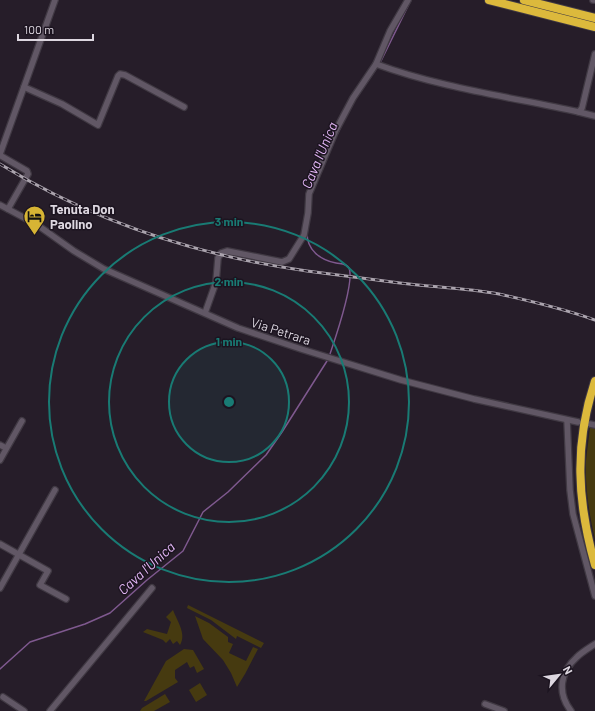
<svg xmlns="http://www.w3.org/2000/svg" width="595" height="711" font-family="Barlow,sans-serif">
	<style>
		.green { fill: #463a10 }
		.lines { fill: none; stroke-linecap: round; stroke-linejoin: round }
		.stream { stroke: #7f598f; stroke-width: 1.5 }
		.minor-casing { stroke: #403943; stroke-width: 8 }
		.highway-casing { stroke: #403943; stroke-width: 10 }
		.minor { stroke: #615765; stroke-width: 5.5 }
		.highway { stroke: #dcb93c; stroke-width: 8 }
		.rail-casing { stroke: #aaa3ad; stroke-width: 3 }
		.rail { stroke: #1c1420; stroke-width: 1.5; stroke-dasharray: 4.5; stroke-linecap: butt }
		.ring { fill: none; stroke: #197b74; stroke-width: 2 }
		.labels { text-anchor: middle; dominant-baseline: central; stroke-width: 3; stroke-linejoin: round; paint-order: stroke }
		.poi-label { font-size: 13px; font-weight: bold; fill: #ddd7e0; stroke: #1c1420; text-anchor: start }
		.street-label { font-size: 13px; fill: #ddd7e0; stroke: #1c1420 }
		.water-label { font-size: 14px; font-style: italic; fill: #e2b6f5; stroke: #1c1420 }
		.centre { fill: #197b74; stroke: #1c1420; stroke-width: 2 }
		.ring-label { font-size: 12px; text-anchor: middle; font-weight: bold; fill: #197b74; stroke: #1c1420; stroke-width: 3; stroke-linejoin: round; paint-order: stroke }
	</style>
	<rect width="100%" height="100%" fill="#261d29"/>
	<g class="green">
		<path d="M590,427H595V539C589,514 585,487 586,461C587,450 589,438 590,427Z"/>
		<path d="M188,605L264,643L261,648L237,636L236,639L211,620L187,608Z"/>
		<path d="M173,610C177,621 187,634 180,645L177,641L173,644L170,639L166,643L163,640L143,632L147,629L167,634L171,622L166,617Z"/>
		<path d="M195,616L209,623L228,637V642L233,644L229,653L246,661L253,647L258,649L245,674L237,687L231,673L223,660L203,639Z"/>
		<path d="M184,649L193,650L204,669L197,673L194,666L190,668L187,662L175,670V678L178,682L146,701H144L166,661Z"/>
		<path d="M200,683L207,695L196,702L189,690Z"/>
		<path d="M165,694L170,702L154,711H140L142,708Z"/>
	</g>
	<g class="lines">
		<g class="stream">
			<path d="M380,63L411,0"/>
			<path d="M354,101L378,66"/>
			<path d="M338,133L341,126"/>
			<path d="M307,233C307,250 320,260 336,263C341,264 346,263 349,268C355,282 335,339 330,354"/>
			<path d="M0,669L30,642L85,624L110,613L147,580L183,551L203,512L228,492L266,455L282,432L327,361"/>
		</g>
		<defs>
			<g id="minor">
				<path d="M593,0H595"/>
				<path d="M376,64C441,88 511,97 579,112L582,108L595,54"/>
				<path d="M24,87L62,104L98,125L118,76L120,74L125,75L184,107"/>
				<path d="M579,112L595,116"/>
				<path d="M0,205L36,224L74,251L104,269L238,328L301,349L401,380L474,399L578,422"/>
				<path d="M8,209L28,174L27,171L1,156L0,154L55,0"/>
				<path d="M205,313L216,282L218,258L221,253L227,251L282,262L289,259L304,235L308,213L309,194L336,130L353,98L376,64L390,31L408,0"/>
				<path d="M567,420L570,490L573,514L595,596"/>
				<path d="M590,424L595,425"/>
				<path d="M0,445L6,448"/>
				<path d="M0,460L22,421"/>
				<path d="M0,544L48,571L40,585L66,599"/>
				<path d="M0,588L55,490"/>
				<path d="M3,697L24,711"/>
				<path d="M485,704L504,711"/>
				<path d="M50,711L152,588"/>
				<path d="M571,711C557,693 560,672 577,657C582,652 589,648 595,644"/>
			</g>
			<g id="highway">
				<path d="M489,0L595,27"/>
				<path d="M524,0L595,18"/>
				<path d="M595,381C574,444 577,501 595,565"/>
			</g>
		</defs>
		<use href="#minor" class="minor-casing"/>
		<use href="#highway" class="highway-casing"/>
		<use href="#minor" class="minor"/>
		<use href="#highway" class="highway"/>
		<defs>
			<path id="rail" d="M0,164C93,221 199,256 307,271C338,275 369,279 400,283C432,287 466,288 499,294C531,301 564,309 595,320"/>
		</defs>
		<use href="#rail" class="rail-casing"/>
		<use href="#rail" class="rail"/>
	</g>
	<circle cx="229" cy="402" r="60" fill="#197b74" fill-opacity=".12"/>
	<g class="ring">
		<circle cx="229" cy="402" r="60"/>
		<circle cx="229" cy="402" r="120"/>
		<circle cx="229" cy="402" r="180"/>
	</g>
	<defs>
		<symbol id="hotel-pin" viewBox="-11 -11 22 30"><path d="M0 17L-7.5 6A9.5 9.5 0 1 1 7.5 6Z" fill="#d7b434" stroke="#1c1420"/><path d="M-6-4.5h1.5V1H6V5H4.5V3h-9V5H-6ZM-4 0a1.8 1.8 0 1 1 3.6 0ZM.5 0V-2.5h3Q6-2.5 6 0Z" fill="#111"/></symbol>
	</defs>
	<g fill-rule="evenodd">
		<use href="#hotel-pin" x="22" y="204" width="25" height="34"/>
	</g>
	<g class="labels">
		<g class="poi-label">
			<text x="50" y="209">Tenuta Don<tspan x="50" dy="15">Paolino</tspan></text>
		</g>
		<g class="street-label">
			<text transform="translate(281 331) rotate(18)">Via Petrara</text>
		</g>
		<g class="water-label">
			<text transform="translate(319 155) rotate(-67)">Cava l'Unica</text>
			<text transform="translate(146 568) rotate(-42)">Cava l'Unica</text>
		</g>
	</g>
	<circle cx="229" cy="402" r="6" class="centre"/>
	<g class="ring-label">
		<text x="229" y="226">3 min</text>
		<text x="229" y="286">2 min</text>
		<text x="229" y="346">1 min</text>
	</g>
	<g transform="translate(559 675) rotate(61)" stroke="#1c1420" stroke-width="3" paint-order="stroke">
	<path d="M0-3L7 15L0 10L-7 15Z" fill="#ddd7e0"/>
	<text y="-6" font-size="11" font-weight="bold" text-anchor="middle" fill="#ddd7e0">N</text>
	</g>
	<path d="M18 34v6h75v-6" fill="none" stroke="#ddd7e0" stroke-width="2"/>
	<text x="24" y="34" font-size="12" fill="#ddd7e0" stroke="#1c1420" stroke-width="3" paint-order="stroke">100 m</text>
</svg>
